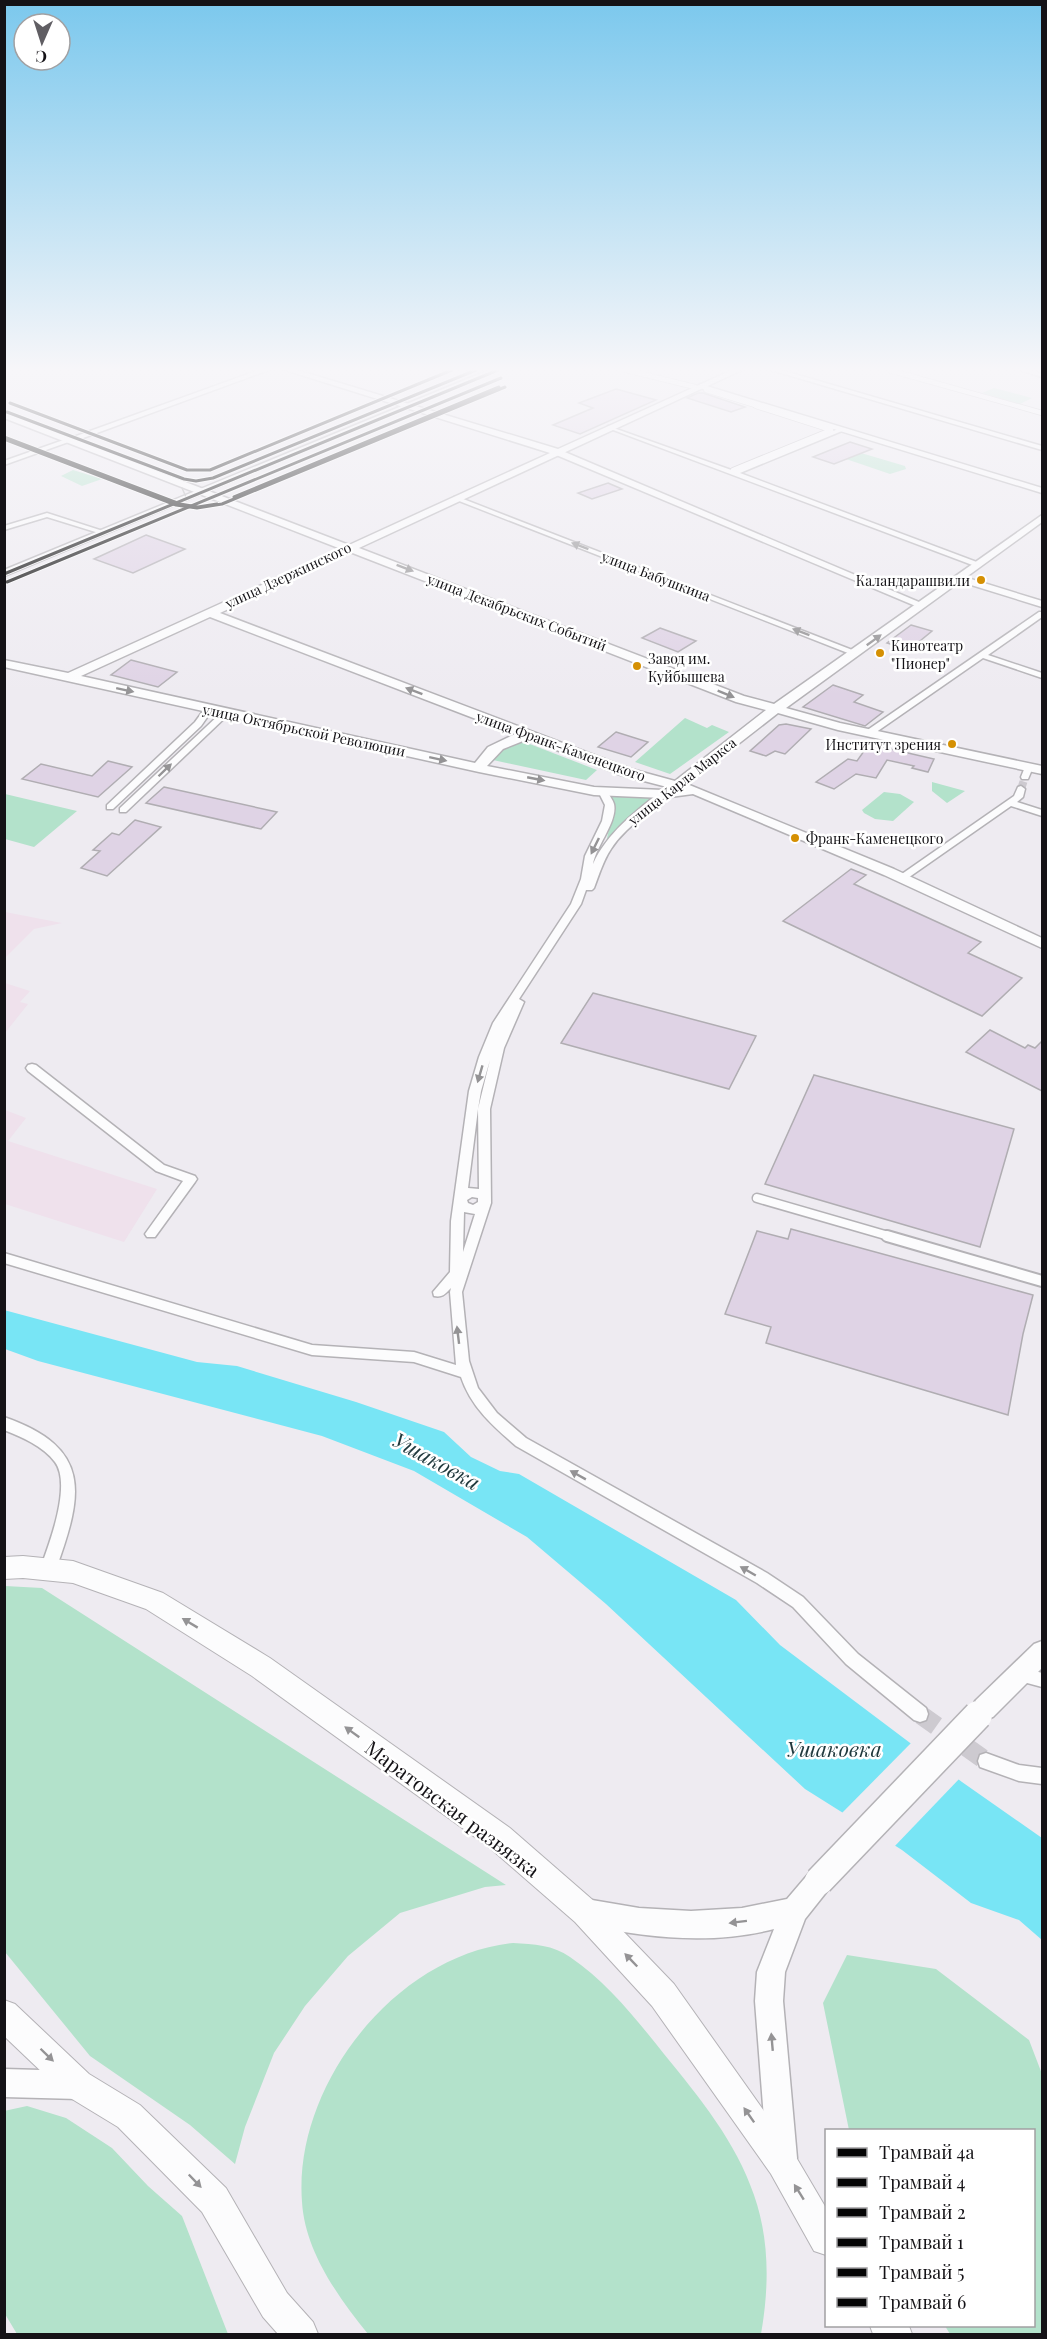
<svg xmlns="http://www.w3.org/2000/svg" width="1047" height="2339" font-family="'Playfair Display',serif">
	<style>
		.industrial { fill: #efe1ec }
		.green { fill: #b3e2cb }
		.water { fill: #78e5f5 }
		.pier { fill: #eeebf1 }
		.building { fill: #dfd3e5; stroke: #b0adb2; stroke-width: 1.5 }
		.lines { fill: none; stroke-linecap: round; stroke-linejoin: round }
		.minor-tunnel-far2 { stroke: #cdcad0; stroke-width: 8; stroke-dasharray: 8 4.5; stroke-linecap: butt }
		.minor-tunnel-far1 { stroke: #cdcad0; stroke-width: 14; stroke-dasharray: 14 8; stroke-linecap: butt }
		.minor-tunnel { stroke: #cdcad0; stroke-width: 19; stroke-dasharray: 19 9; stroke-linecap: butt }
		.pedestrian-far2-casing { stroke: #b4b2b6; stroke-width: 6 }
		.pedestrian-far1-casing { stroke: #b4b2b6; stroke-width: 11 }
		.pedestrian-casing { stroke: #b4b2b6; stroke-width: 14 }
		.minor-casing { stroke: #b4b2b6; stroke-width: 3 }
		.tertiary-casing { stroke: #b4b2b6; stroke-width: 3 }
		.secondary-casing { stroke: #b4b2b6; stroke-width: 3 }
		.primary-casing { stroke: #b4b2b6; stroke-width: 2 }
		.pedestrian-far2 { stroke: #fcfcfd; stroke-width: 4.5 }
		.pedestrian-far1 { stroke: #fcfcfd; stroke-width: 8 }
		.pedestrian { stroke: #fcfcfd; stroke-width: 10 }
		.minor { fill: #fcfcfd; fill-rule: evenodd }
		.tertiary { fill: #fcfcfd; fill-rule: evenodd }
		.secondary { fill: #fcfcfd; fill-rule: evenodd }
		.primary { fill: #fcfcfd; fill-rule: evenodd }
		.tram { stroke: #b5b5b6; stroke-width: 1.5 }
		.secondary-bridge-far1-casing { stroke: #b4b2b6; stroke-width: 25; stroke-linecap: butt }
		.secondary-bridge-casing { stroke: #b4b2b6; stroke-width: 31; stroke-linecap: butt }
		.secondary-bridge-far1 { stroke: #fcfcfd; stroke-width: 22 }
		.secondary-bridge { stroke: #fcfcfd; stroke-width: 28 }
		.tram-1-casing { stroke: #fff; stroke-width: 5 }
		.tram-2-casing { stroke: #fff; stroke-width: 5 }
		.tram-3-casing { stroke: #fff; stroke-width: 5 }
		.tram-4-casing { stroke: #fff; stroke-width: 5 }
		.tram-5-casing { stroke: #fff; stroke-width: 5 }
		.tram-6-casing { stroke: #fff; stroke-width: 5 }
		.tram-1 { stroke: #050505; stroke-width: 3 }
		.tram-2 { stroke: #050505; stroke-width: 3 }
		.tram-3 { stroke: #050505; stroke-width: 3 }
		.tram-4 { stroke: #050505; stroke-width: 3 }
		.tram-5 { stroke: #050505; stroke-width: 3 }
		.tram-6 { stroke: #050505; stroke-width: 3 }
		.oneway { fill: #949395 }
		.bus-dot { fill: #d59003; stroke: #fff; stroke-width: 2 }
		.labels { text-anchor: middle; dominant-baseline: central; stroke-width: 5; stroke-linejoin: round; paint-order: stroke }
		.far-street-label { font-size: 14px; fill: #141216; stroke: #fff }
		.bus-label { font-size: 14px; fill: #141216; stroke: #fff; text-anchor: start }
		.near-street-label { font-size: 20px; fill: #141216; stroke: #fff }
		.near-water-label { font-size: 21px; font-style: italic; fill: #1f383c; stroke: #fff }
	</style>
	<rect width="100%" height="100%" fill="#eeebf1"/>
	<g class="industrial">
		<path d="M5,912L62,923L34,929L5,958Z"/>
		<path d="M5,983L30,991L20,1002L28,1004L5,1033Z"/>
		<path d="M5,1110L26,1118L8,1141L157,1189L124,1242L5,1204Z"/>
	</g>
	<g class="green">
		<path d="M994,388L1032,398L1020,404L982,393Z"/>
		<path d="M861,453L905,466L906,469L890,474L846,459Z"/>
		<path d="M73,470L102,479L82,486L61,476Z"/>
		<path d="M685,718L707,728L712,725L729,732L670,774L635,762Z"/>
		<path d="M522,741L597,770L586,780L493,760L501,748Z"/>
		<path d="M932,783V782L965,791L947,803L932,791Z"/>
		<path d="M884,792L900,794L914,802L893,821L875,819L864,813L862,810Z"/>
		<path d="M5,794L77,811L34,847L5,839Z"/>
		<path d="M608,795L656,797L606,843L614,806Z"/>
		<path d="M5,1586L42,1588L506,1885L485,1887L400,1913L348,1956L305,2006L274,2053L245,2127L235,2164L190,2125L90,2056L5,1952Z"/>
		<path d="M513,1943C534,1944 553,1945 570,1957C607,1982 637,2020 664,2054C700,2098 736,2142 754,2195C770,2241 769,2288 761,2334H368C338,2297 305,2251 302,2202C293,2085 396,1955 513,1943Z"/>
		<path d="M847,1955L936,1969L1029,2040L1042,2074V2334H950L945,2326H1034V2130H849L823,2003Z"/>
		<path d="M27,2106L66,2118L112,2148L148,2186L182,2216L228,2334H17L5,2314L4,2111Z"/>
	</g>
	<path class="water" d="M4,1310L197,1362L237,1366L356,1402L444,1432L471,1457L500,1471L519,1474L736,1600L780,1645L962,1782L1042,1838V1940L1019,1920L971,1903L902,1850L805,1789L606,1604L527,1537L414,1471L322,1436L38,1361L5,1349Z"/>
	<path class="pier" d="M913,1741L961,1777L893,1848L840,1815Z"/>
	<g class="building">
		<path d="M616,389L656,400L580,434L553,425L593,408L579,403Z"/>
		<path d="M698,393H703L745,407L731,412L687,398Z"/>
		<path d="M850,442L872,449L834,464L813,457Z"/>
		<path d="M608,483L622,489L592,499L578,493Z"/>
		<path d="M146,535L185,549L133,573L94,559Z"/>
		<path d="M911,625L932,631L909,650L887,643Z"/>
		<path d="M660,628L696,641L678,652L642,638Z"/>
		<path d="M131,660L177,672L158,687L111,675Z"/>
		<path d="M833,685L863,695L854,702L883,712L865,726L803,707Z"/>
		<path d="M786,724L811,729L785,754L775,751L766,756L750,751L779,725Z"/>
		<path d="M616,732L648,742L631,757L598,747Z"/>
		<path d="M869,744L934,759L928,772L912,768L914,766L887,760L876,778L856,774L834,789L816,782L848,759L857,761Z"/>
		<path d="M108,761L132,767L98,797L22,779L41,764L92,776Z"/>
		<path d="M164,787L277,812L261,829L146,803Z"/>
		<path d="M135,820L161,827L107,876L81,868L100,851L93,850L112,833L119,835Z"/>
		<path d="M851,869L866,875L854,884L981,942L968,953L1022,978L982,1016L783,921Z"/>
		<path d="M593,993L756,1036L729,1089L561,1043Z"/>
		<path d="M990,1030L1025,1048L1028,1045L1035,1048L1042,1041V1091L966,1052Z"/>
		<path d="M814,1075L1014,1129L980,1247L765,1184Z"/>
		<path d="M791,1229L1033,1295L1023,1334L1008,1415L766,1343L771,1327L725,1314L757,1231L788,1239Z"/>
	</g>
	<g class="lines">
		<path class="minor-tunnel-far2" d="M1021,789L1025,777"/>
		<path class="minor-tunnel-far1" d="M920,1714L923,1716"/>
		<path class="minor-tunnel" d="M921,1715L986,1761"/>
		<defs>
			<g id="pedestrian-far2">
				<path d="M626,370L695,387"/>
				<path d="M889,370L1042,413"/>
				<path d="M706,390L755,405"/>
				<path d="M756,406L831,430"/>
				<path d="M733,470L831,430"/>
			</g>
			<path id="pedestrian-far1" d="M757,1198L892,1237"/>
			<path id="pedestrian" d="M887,1236L1042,1281"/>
			<g id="minor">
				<path d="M1020,370H1028L1042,373V377Z"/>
				<path d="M608,426L734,471L838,429H842V431L740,473L982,564L975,566L608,428Z"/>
				<path d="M72,437L74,438V440L4,465V461Z"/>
				<path d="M454,497H458L860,653L853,655L454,499Z"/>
				<path d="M47,513L106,532L107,533L102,534L47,517L4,530V526Z"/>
				<path d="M1039,612H1042V617L988,655L1042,673V678L983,658L872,735H866V731Z"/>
				<path d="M206,707L213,709L201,726L113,809H107V805L195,722Z"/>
				<path d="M223,711L230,713L126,812H120V808Z"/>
				<path d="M1029,764L1033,767L1028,779H1022L1021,777L1025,767Z"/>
				<path d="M1021,786L1025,789L1023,797L1017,802L1042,810V816L1011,806L905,880H899V876L1014,796L1018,787Z"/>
				<path d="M604,790L607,791C609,795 613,800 614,804C618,821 596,846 593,864C607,833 634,813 660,792H666L668,794C649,814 626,826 611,849C603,861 599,875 594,888L592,890H586L581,904L519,999L524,1002L504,1048L490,1109L491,1203L462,1292L469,1361L478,1388L497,1413L526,1438L767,1573L803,1597L858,1654L926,1708L928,1714L926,1720L920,1722L914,1720L846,1664L793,1607L757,1583L516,1446C493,1426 471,1407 461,1377L414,1362L312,1355L4,1263V1253L312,1345L414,1352L456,1365L450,1292L451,1288C446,1293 443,1298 434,1296L433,1292L450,1272L451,1221L469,1091L479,1057L493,1023L571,904L581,879L585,856L602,821L605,805L599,793ZM490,1060L478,1109L481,1091ZM478,1109L479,1189L468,1188ZM472,1197L478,1198V1202L473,1205L468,1203L467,1200ZM464,1212L475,1214L463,1252Z"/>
				<path d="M32,1064L36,1065L164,1165L195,1176L197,1179L195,1182L155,1237H147L145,1234L183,1181L156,1171L28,1071L26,1068L28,1065Z"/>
				<path d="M4,1417C93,1448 83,1494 56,1569L53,1574L48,1576L43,1574L40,1569C49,1545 72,1485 55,1462C43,1446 22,1437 4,1430Z"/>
				<path d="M1022,1667L1042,1673V1687L1016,1680L1014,1675L1016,1670Z"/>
				<path d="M986,1753L1019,1765L1042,1768V1784L1019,1781L980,1767L978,1761L980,1755Z"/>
			</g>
			<g id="tertiary">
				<path d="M259,370H269L75,441L68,439Z"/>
				<path d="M489,370H498L4,576V570Z"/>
				<path d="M771,370H781L1042,446V450Z"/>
				<path d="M700,384L1042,488V493L700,388Z"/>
				<path d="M554,450H560L926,605L918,607L554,454Z"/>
				<path d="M958,575L1042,601V607L955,580L953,578Z"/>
			</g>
			<g id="secondary">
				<path d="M285,370H297L558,449L732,370H742L359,548L744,696L774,704L1042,515V522L786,708L840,723L1042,766V774L838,730L778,713L687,784L894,869L1042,938V948L884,875L693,794L663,798L594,795L479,772L4,667V660L68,673L341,549L4,418V412L349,545L550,453ZM350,552L736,702L766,710L675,781L631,769L220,613ZM210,617L515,734L488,747L475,763L81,676ZM528,739L621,775L667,787L663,790L594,787L487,766L503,749Z"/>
				<path d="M1042,1641V1668L993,1717L984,1721L975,1717L972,1709L975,1701L1034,1644Z"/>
				<path d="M819,1868L828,1872L832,1881L828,1890L805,1919L785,1972L783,2001L797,2158L793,2169L782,2173L771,2169L767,2158L755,2001L757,1972L774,1929C712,1945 648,1938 586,1925L577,1921L573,1912L577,1903L586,1899L639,1908L691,1911L742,1908L787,1899L810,1872Z"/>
				<path d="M4,2069L78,2071L88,2075L92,2085L88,2095L78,2099L4,2097Z"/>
			</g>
			<g id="primary">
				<path d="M23,1556L73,1561L163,1593L270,1658L510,1828L595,1902L674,1984L793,2152L826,2208V2255L814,2251L771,2174L652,2006L575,1922L490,1848L252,1676L146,1609L73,1583L23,1578L4,1579V1557Z"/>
				<path d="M4,2000L15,2004L89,2074L140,2105L226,2188L287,2293L313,2322L318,2334H278L263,2317L202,2212L118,2127L67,2096L4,2036Z"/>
				<path d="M870,2326H909L912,2334H873Z"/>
			</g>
		</defs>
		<use href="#pedestrian-far2" class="pedestrian-far2-casing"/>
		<use href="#pedestrian-far1" class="pedestrian-far1-casing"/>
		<use href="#pedestrian" class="pedestrian-casing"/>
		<use href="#minor" class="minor-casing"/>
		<use href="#tertiary" class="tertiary-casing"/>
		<use href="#secondary" class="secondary-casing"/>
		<use href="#primary" class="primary-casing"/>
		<use href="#pedestrian-far2" class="pedestrian-far2"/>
		<use href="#pedestrian-far1" class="pedestrian-far1"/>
		<use href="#pedestrian" class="pedestrian"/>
		<use href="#minor" class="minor"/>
		<use href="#tertiary" class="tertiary"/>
		<use href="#secondary" class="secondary"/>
		<use href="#primary" class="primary"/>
		<path class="tram" d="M182,488L186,497"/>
		<defs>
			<path id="secondary-bridge-far1" d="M977,1716L984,1709"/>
			<path id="secondary-bridge" d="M819,1881L978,1715"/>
		</defs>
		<use href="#secondary-bridge-far1" class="secondary-bridge-far1-casing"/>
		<use href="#secondary-bridge" class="secondary-bridge-casing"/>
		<use href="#secondary-bridge-far1" class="secondary-bridge-far1"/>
		<use href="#secondary-bridge" class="secondary-bridge"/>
		<defs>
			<path id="tram-1" d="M4,574L498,370"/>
			<path id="tram-2" d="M7,582L501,378"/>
			<path id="tram-3" d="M7,412L184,479L196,481L213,478L476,370"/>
			<path id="tram-4" d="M4,439L176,505L197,508L222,504L505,387"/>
			<path id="tram-5" d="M10,403L187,470H210L452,370"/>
			<g id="tram-6">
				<path d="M4,437L180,504L198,507L217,504"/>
				<path d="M234,497L499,387"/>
			</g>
		</defs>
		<use href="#tram-1" class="tram-1-casing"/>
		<use href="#tram-2" class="tram-2-casing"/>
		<use href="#tram-3" class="tram-3-casing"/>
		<use href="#tram-4" class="tram-4-casing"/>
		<use href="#tram-5" class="tram-5-casing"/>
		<use href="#tram-6" class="tram-6-casing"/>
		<use href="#tram-1" class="tram-1"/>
		<use href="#tram-2" class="tram-2"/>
		<use href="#tram-3" class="tram-3"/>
		<use href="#tram-4" class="tram-4"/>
		<use href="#tram-5" class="tram-5"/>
		<use href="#tram-6" class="tram-6"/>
	</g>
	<defs><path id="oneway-solid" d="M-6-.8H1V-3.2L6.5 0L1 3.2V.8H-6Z" transform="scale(1.5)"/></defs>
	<g class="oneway">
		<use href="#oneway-solid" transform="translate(580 546) rotate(-159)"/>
		<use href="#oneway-solid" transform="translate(405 568) rotate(21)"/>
		<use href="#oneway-solid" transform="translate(801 632) rotate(-159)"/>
		<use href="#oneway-solid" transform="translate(874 640) rotate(-36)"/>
		<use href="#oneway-solid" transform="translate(125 690) rotate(12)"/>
		<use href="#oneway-solid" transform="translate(414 691) rotate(-159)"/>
		<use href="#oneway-solid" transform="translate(726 694) rotate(22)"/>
		<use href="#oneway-solid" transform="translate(438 759) rotate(12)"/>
		<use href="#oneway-solid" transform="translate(165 770) rotate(-44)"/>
		<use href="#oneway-solid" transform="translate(536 779) rotate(11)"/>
		<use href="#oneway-solid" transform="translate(595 846) rotate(116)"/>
		<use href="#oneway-solid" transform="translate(480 1074) rotate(106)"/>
		<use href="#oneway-solid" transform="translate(458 1335) rotate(-97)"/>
		<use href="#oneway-solid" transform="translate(578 1475) rotate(-151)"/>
		<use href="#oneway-solid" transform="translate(748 1571) rotate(-150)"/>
		<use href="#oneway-solid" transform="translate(190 1623) rotate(-149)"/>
		<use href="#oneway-solid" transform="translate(352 1732) rotate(-144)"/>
		<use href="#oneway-solid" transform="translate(738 1922) rotate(173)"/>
		<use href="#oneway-solid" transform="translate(631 1960) rotate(-134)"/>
		<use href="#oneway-solid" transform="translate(772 2042) rotate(-95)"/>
		<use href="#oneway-solid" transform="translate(47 2055) rotate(44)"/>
		<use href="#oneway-solid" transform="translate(749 2115) rotate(-125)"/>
		<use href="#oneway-solid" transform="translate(195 2181) rotate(46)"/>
		<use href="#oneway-solid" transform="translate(799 2192) rotate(-122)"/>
	</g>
	<linearGradient id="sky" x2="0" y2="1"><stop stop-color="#7bc8ed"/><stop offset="0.53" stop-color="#f7f6f9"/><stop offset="1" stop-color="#f7f6f9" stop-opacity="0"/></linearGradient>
	<rect width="1047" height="697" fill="url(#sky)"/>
	<g class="bus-dot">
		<circle cx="981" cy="580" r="5"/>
		<circle cx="880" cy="653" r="5"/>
		<circle cx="637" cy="666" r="5"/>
		<circle cx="952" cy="744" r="5"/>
		<circle cx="795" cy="838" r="5"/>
	</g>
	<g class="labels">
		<g class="far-street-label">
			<text transform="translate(288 575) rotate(-25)">улица Дзержинского</text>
			<text transform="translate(656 576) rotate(21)">улица Бабушкина</text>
			<text transform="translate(517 612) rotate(21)">улица Декабрьских Событий</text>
			<text transform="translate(304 730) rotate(12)">улица Октябрьской Революции</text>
			<text transform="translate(561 746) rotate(20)">улица Франк-Каменецкого</text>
			<text transform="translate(682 781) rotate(-38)">улица Карла Маркса</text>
		</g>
		<g class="bus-label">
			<text x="970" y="580" text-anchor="end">Каландарашвили</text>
			<text x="891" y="645">Кинотеатр<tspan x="891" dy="18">"Пионер"</tspan></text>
			<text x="648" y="658">Завод им.<tspan x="648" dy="18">Куйбышева</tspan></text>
			<text x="941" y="744" text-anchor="end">Институт зрения</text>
			<text x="806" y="838">Франк-Каменецкого</text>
		</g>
		<g class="near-street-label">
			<text transform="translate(453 1808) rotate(37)">Маратовская развязка</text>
		</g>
		<g class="near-water-label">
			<text transform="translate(437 1460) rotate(29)">Ушаковка</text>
			<text x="834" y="1748">Ушаковка</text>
		</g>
	</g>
	<rect width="1047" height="2339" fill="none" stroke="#141216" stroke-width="12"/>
	<rect x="825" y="2129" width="210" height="198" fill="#ffffff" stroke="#a1a0a2" stroke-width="1.5"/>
	<rect x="837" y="2148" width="30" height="9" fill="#050505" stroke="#a1a0a2" stroke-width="1.5"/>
	<text x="879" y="2159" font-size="18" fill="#141216">Трамвай 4a</text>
	<rect x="837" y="2178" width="30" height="9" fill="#050505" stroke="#a1a0a2" stroke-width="1.5"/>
	<text x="879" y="2189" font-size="18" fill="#141216">Трамвай 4</text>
	<rect x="837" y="2208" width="30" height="9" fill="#050505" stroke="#a1a0a2" stroke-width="1.5"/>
	<text x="879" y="2219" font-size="18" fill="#141216">Трамвай 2</text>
	<rect x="837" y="2238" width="30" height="9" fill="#050505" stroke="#a1a0a2" stroke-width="1.5"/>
	<text x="879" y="2249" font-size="18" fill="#141216">Трамвай 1</text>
	<rect x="837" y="2268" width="30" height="9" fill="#050505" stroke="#a1a0a2" stroke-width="1.5"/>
	<text x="879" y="2279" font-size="18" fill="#141216">Трамвай 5</text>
	<rect x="837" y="2298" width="30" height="9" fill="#050505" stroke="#a1a0a2" stroke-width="1.5"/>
	<text x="879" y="2309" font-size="18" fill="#141216">Трамвай 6</text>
	<g transform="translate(42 42) rotate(183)"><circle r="28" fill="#ffffff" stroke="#a1a0a2" stroke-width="1.5"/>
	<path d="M0-4.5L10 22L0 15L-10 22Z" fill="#605e63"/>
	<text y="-9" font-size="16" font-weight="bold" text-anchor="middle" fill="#141216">С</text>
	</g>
</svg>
